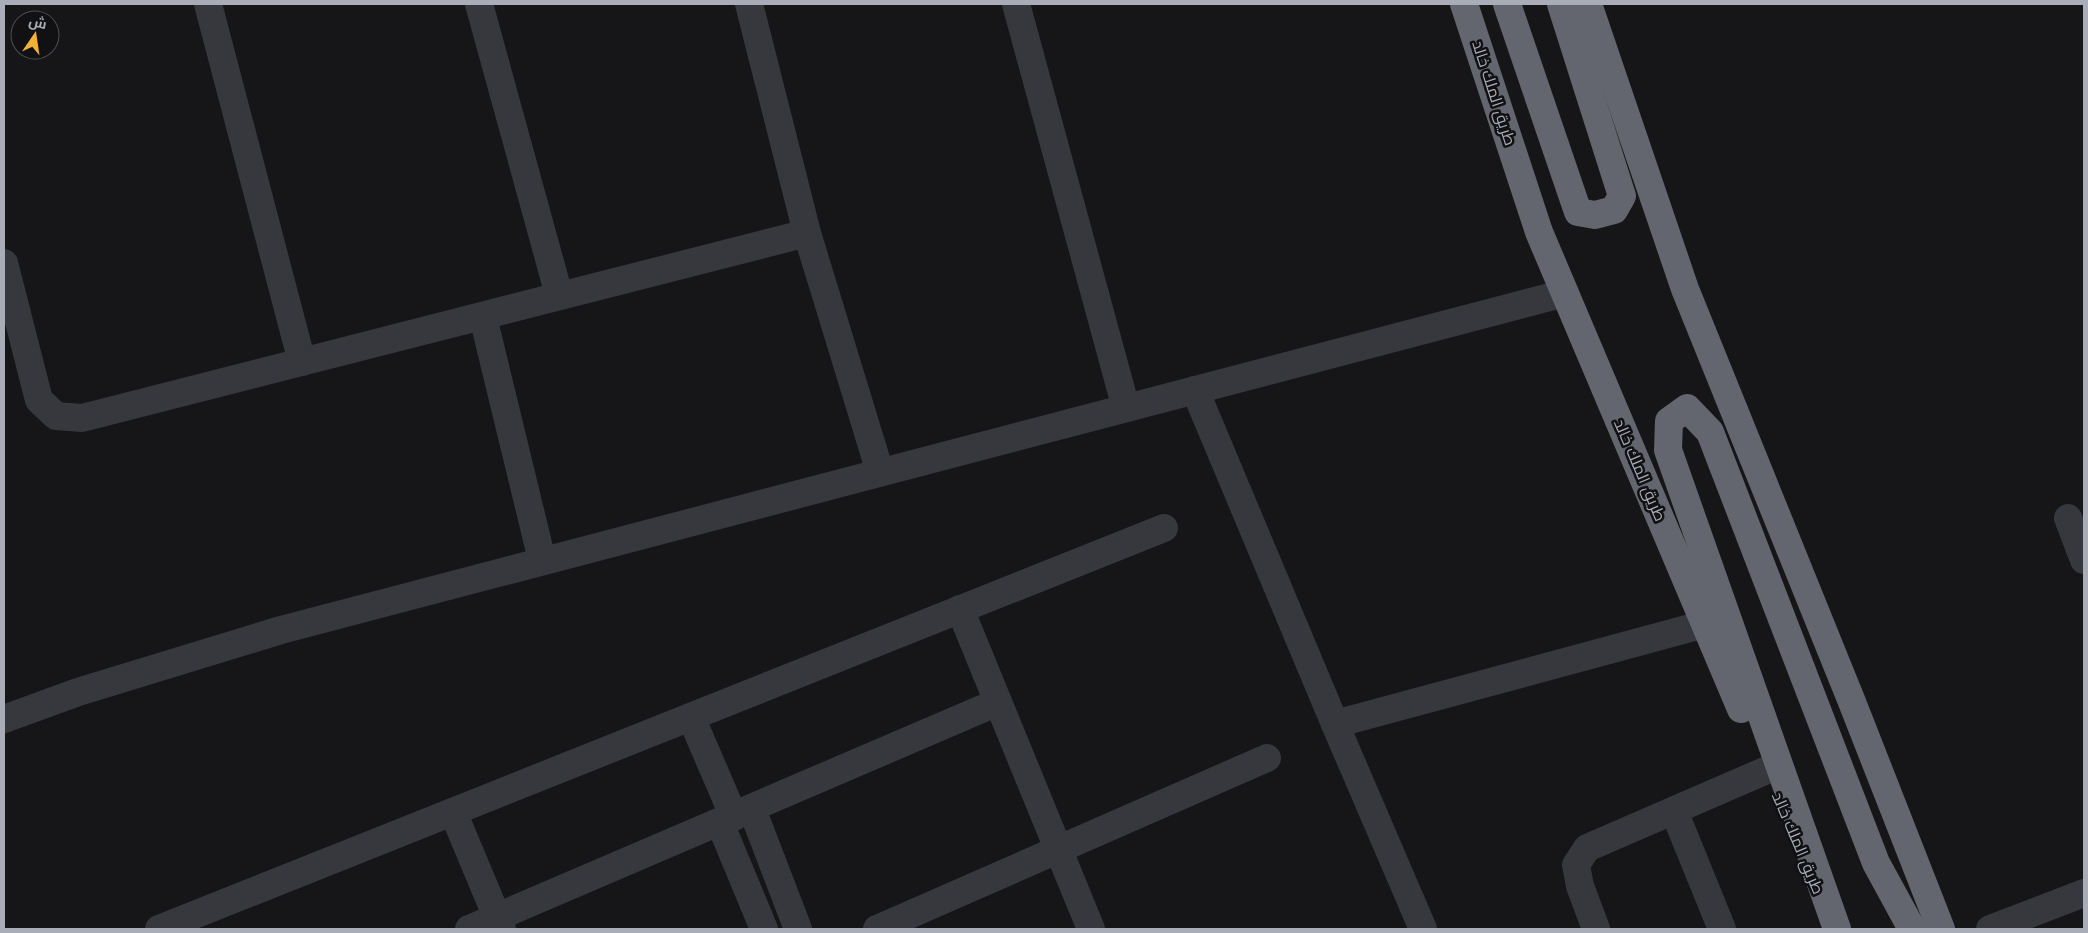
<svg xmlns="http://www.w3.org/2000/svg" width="2088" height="933" font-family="'Fira Sans',Cairo,sans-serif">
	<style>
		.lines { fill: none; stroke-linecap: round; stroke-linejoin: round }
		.minor { stroke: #37383d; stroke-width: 28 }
		.highway { stroke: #63666e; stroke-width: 28 }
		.labels { text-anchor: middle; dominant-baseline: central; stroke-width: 5; stroke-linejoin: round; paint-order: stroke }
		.street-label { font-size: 16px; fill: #a8adb8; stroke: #111113 }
	</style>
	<rect width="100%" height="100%" fill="#161618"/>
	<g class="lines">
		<g class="minor">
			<path d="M208,4L302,362"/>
			<path d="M479,4L559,295"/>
			<path d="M749,4L807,233L880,472"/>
			<path d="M1016,4L1126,408"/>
			<path d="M4,263L39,400L56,416L82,418L807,233"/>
			<path d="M483,317L542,560"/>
			<path d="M1195,390L1335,724L1423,929"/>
			<path d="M2068,518L2084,560"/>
			<path d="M960,609L1091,929"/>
			<path d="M691,717L734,817"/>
			<path d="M4,719L78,692L281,630L1565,293"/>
			<path d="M1335,724L1705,624"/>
			<path d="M752,809L798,929"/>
			<path d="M1674,811L1722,929"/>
			<path d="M453,812L502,929"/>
			<path d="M720,823L764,929"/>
			<path d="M159,929L1164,528"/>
			<path d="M469,929L998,702"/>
			<path d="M877,929L1267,758"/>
			<path d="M1596,929L1580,886L1576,865L1587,848L1767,770"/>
			<path d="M1990,929L2084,893"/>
		</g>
		<g class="highway">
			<path d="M1464,4L1539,232L1741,709"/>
			<path d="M1507,4L1578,212L1595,215L1614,210L1622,196L1561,4"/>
			<path d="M1588,4L1685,289L1852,702L1941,929"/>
			<path d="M1837,929L1668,450L1669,421L1687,408L1710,432L1876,863L1912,929"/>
		</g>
	</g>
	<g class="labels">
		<g class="street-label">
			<text transform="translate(1494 93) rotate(72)">طريق الملك خالد</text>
			<text transform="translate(1640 470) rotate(67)">طريق الملك خالد</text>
			<text transform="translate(1798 843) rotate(67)">طريق الملك خالد</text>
		</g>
	</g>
	<rect width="2088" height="933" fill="none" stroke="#a8adb8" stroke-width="10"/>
	<g transform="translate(35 35) rotate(13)"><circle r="24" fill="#111113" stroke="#4d4f55"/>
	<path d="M0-4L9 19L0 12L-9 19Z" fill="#f2b134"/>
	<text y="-8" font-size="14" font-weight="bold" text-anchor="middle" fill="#a8adb8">ش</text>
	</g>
</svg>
